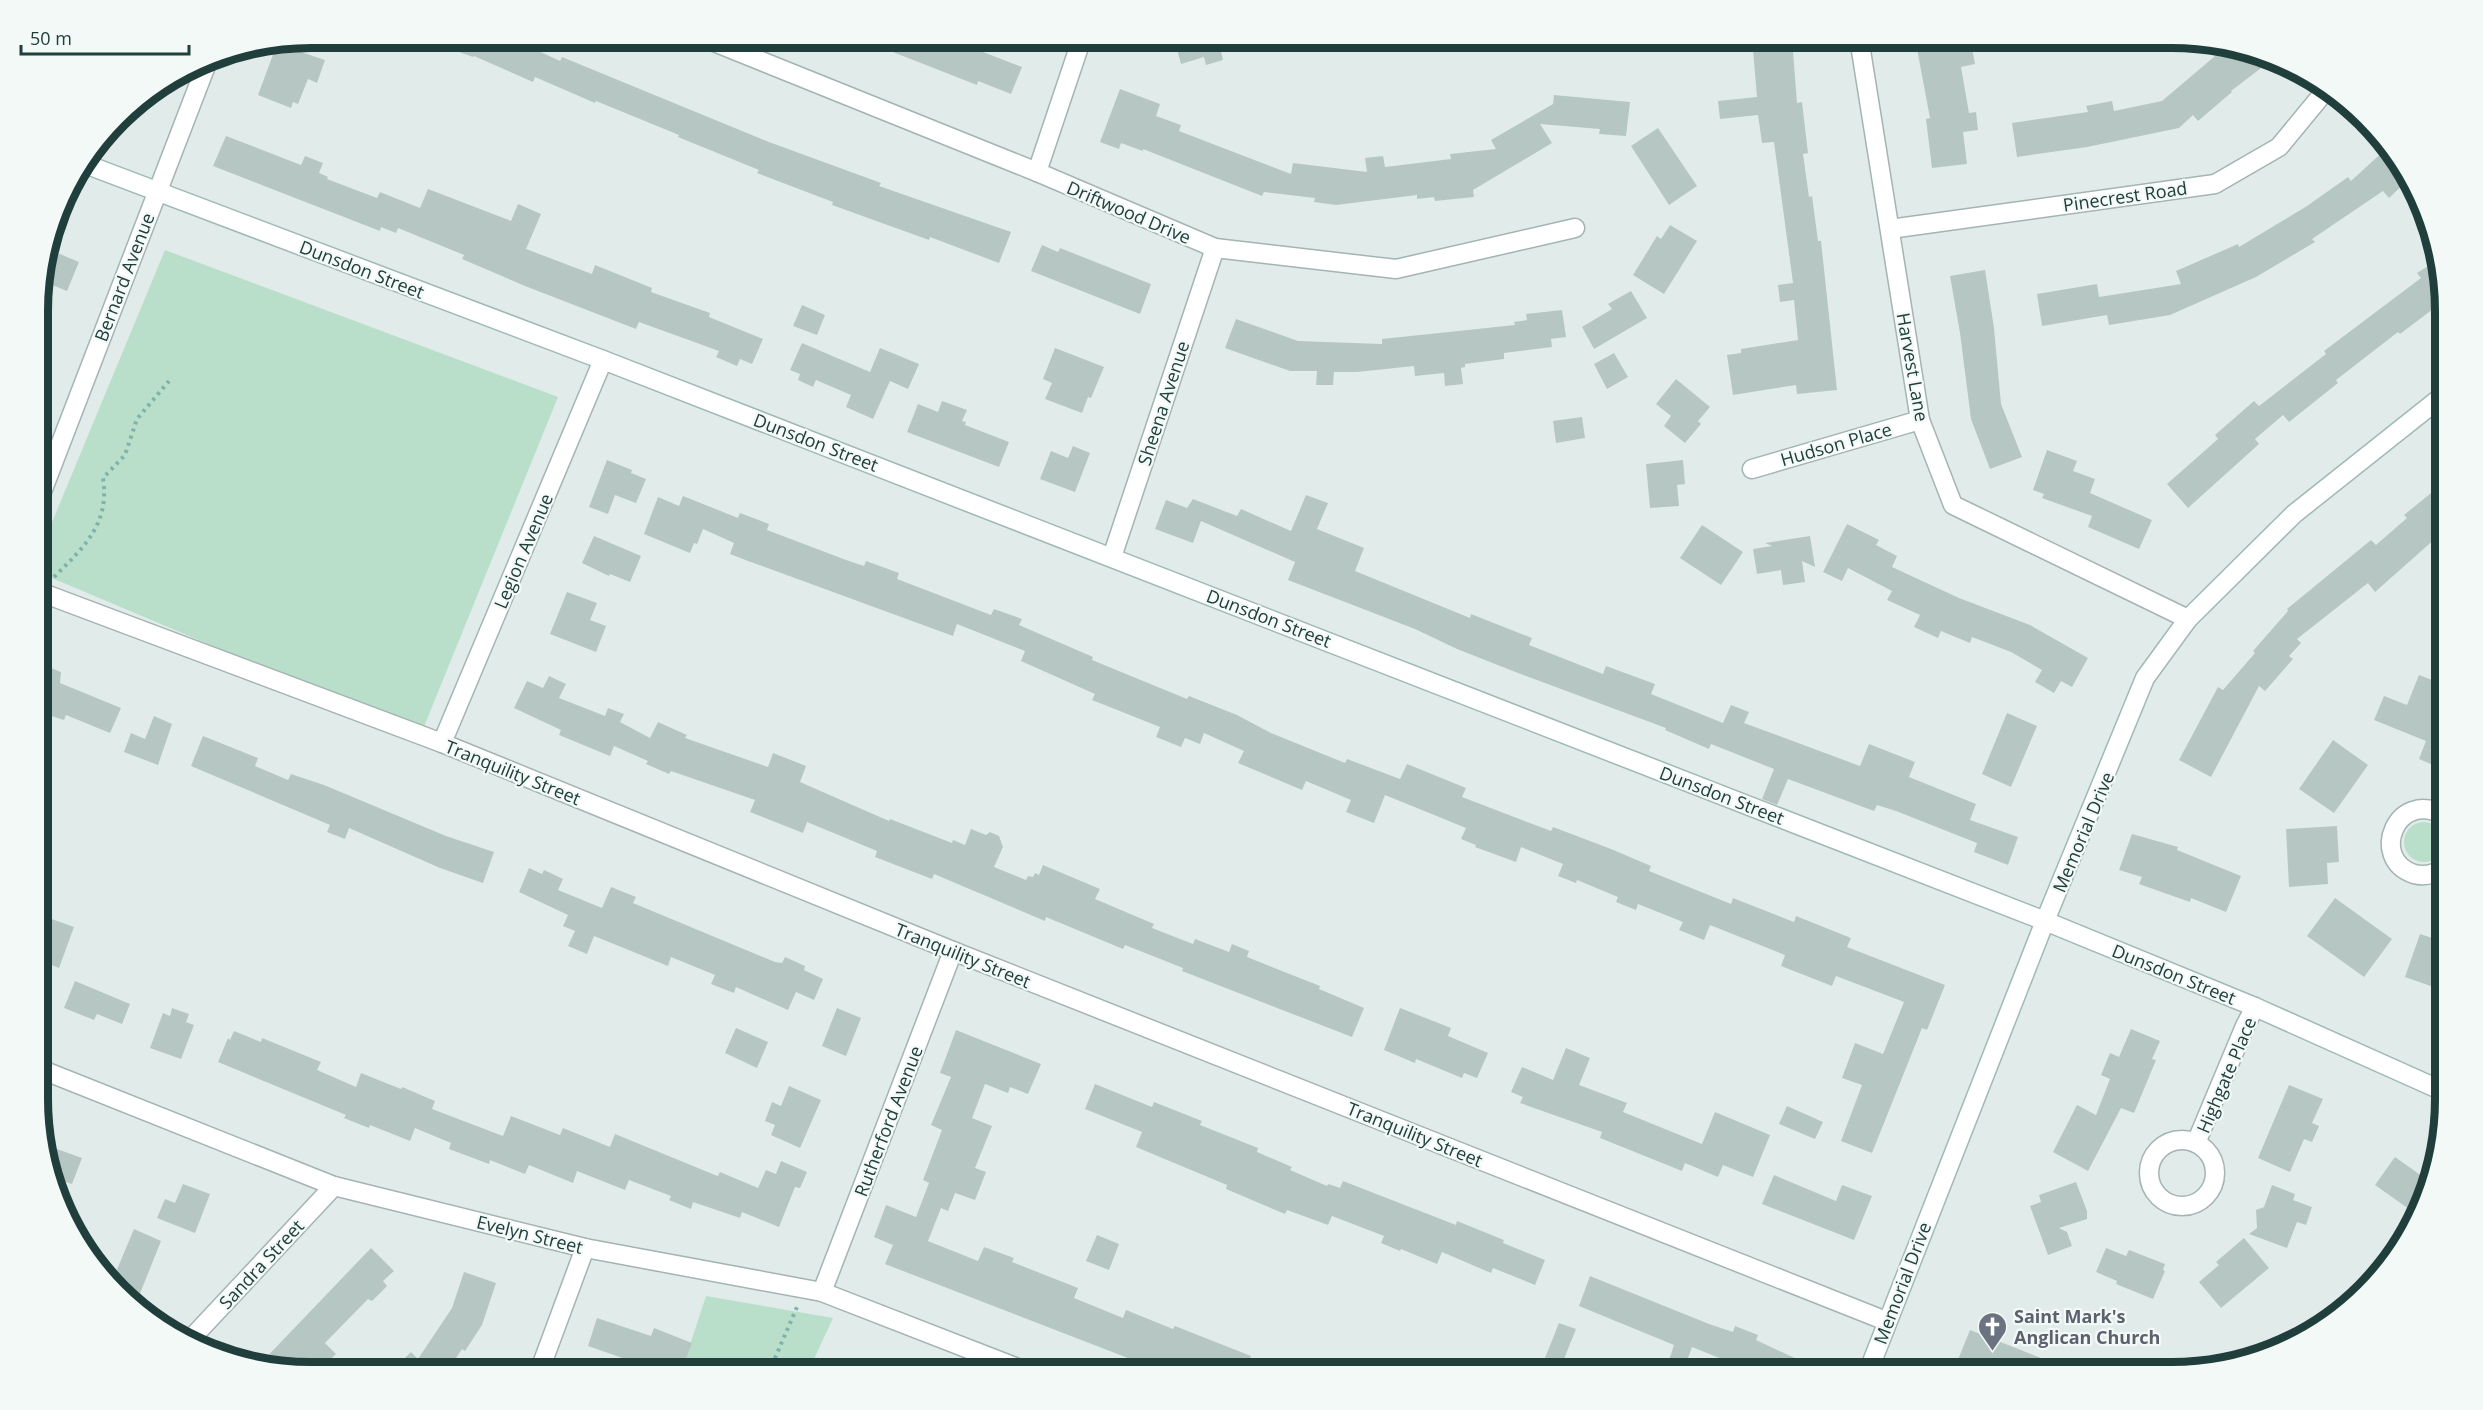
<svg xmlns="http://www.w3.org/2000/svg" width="2483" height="1410" font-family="'Open Sans',sans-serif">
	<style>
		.green { fill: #b9dfcb }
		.building { fill: #b6c7c3 }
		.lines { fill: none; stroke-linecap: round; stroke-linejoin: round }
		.minor-casing { stroke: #a3b4b2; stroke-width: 21 }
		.secondary-casing { stroke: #9fb9b5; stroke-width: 21 }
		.path { stroke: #80b2ac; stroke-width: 4; stroke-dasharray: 3 4.5; stroke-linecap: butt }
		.minor { stroke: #fff; stroke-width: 18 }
		.secondary { stroke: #fff; stroke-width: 18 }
		.labels { text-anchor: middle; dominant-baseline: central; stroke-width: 4.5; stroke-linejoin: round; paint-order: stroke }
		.street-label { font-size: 18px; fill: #203e3c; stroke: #f2f9f7 }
		.worship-label { font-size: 18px; font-weight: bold; fill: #5b616d; stroke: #f2f9f7; text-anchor: start }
		.rim { fill: none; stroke: #203e3c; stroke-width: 8 }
	</style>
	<rect width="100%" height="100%" fill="#e1ecea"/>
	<g class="green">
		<path d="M165,250L558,397L421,734L40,573V551Z"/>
		<circle cx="2424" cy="842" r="20"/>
		<path d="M706,1296L833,1318L808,1372H681Z"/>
	</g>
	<g class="building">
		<path d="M425,38H498L530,52L532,48L560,61L562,57L769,142L881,183L879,186L1011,232L999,263L930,237L929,240L832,205L833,202L757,173L759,170L678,137L679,135L596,101L595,103L535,77L533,82L474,56L473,57L424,39Z"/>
		<path d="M857,38H959L957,42L1022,67L1011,94L978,81L977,85Z"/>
		<path d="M1174,38H1254L1255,43L1221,52L1223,60L1206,65L1204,57L1181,64Z"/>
		<path d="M1752,38H1792L1797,103L1802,102L1808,153L1803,154L1809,197L1812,196L1818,241H1821L1837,390L1797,394L1796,385L1733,395L1727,355L1741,353V349L1798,340L1794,300L1780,302L1778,285L1793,283L1774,142L1762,143L1758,115L1720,119L1718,101L1757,97Z"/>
		<path d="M1915,38H1970L1975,64L1961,67L1969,113L1976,112L1978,130L1963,132L1967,164L1932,168L1926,119L1930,118Z"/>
		<path d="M277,44L325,60L317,83L308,79L298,104L293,102L291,108L258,95Z"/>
		<path d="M2228,45L2243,47L2273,59L2231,91L2232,92L2198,121L2193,115L2179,128L2087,147L2017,157L2012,123L2088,112L2086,106L2112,101L2114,111L2162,101Z"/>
		<path d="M1120,89L1160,104L1156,116L1181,125L1179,131L1291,174L1293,163L1367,172L1365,158L1383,156L1385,167L1451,159L1450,154L1496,149L1491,140L1553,104L1554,95L1630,102L1626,136L1599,134L1600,129L1540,124L1552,143L1473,190L1474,197L1435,201L1434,197L1417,199V195L1336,205L1314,202L1315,198L1264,192L1262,196L1143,149V151L1121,143L1119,149L1100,142Z"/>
		<path d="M1658,128L1697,186L1669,205L1631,146Z"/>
		<path d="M226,136L301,165L305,156L323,163L319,173L328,177L327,179L377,198L380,192L420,208L428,189L511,221L518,204L541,214L526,249L592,274L595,265L652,288L651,292L710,313L709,317L763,339L752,364L740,359L737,366L716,357L719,351L639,322L636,329L525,286L462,259L464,255L398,228L396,233L381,227L380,231L213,166Z"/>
		<path d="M2387,148L2400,159L2409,179L2389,198L2383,191L2312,239L2315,242L2256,277L2170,315L2109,325L2107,315L2042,326L2037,294L2097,284L2099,297L2181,284L2176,271L2238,244L2239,247L2307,206L2348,177L2351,181Z"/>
		<path d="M1670,225L1697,241L1664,294L1633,275L1657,236L1661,239Z"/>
		<path d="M1042,245L1058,252L1060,248L1151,284L1140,314L1031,271Z"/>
		<path d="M48,249L79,262L67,291L40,280Z"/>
		<path d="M2438,260L2445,300L2400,334L2398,332L2336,380L2338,383L2289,422L2283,415L2255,439L2259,444L2188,508L2167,484L2218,439L2215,435L2254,401L2259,406L2326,354L2324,351L2421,278L2417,273Z"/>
		<path d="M1985,270L1994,328L2001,404L2022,457L1990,469L1971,419L1960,333L1950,276Z"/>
		<path d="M1631,291L1647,318L1594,349L1582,327L1612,309L1608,304Z"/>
		<path d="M802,305L825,315L817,335L793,326Z"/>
		<path d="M1562,310L1566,337L1551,339L1552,347L1504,353V359L1465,364V367L1461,368L1463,384L1445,386L1444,373L1415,376L1414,366L1357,372H1334L1333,385H1316L1317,371H1290L1225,348L1236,319L1298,341L1382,344V339L1515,325L1514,322L1527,320L1526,314Z"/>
		<path d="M802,343L870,372L880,348L919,364L908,389L890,381L873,419L846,407L851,395L816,380L813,387L798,380L800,374L790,370Z"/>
		<path d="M1055,348L1104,367L1091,398L1088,397L1082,413L1045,399L1052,383L1043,379Z"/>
		<path d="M1614,353L1628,377L1607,389L1594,364Z"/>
		<path d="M1676,379L1710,407L1698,421L1701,424L1685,443L1664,426L1671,416L1656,404Z"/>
		<path d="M942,401L967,410L962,421L966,422L965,425L1009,442L999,467L907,432L918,404L938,412Z"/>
		<path d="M1582,417L1585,438L1556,443L1553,421Z"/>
		<path d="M1073,446L1090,453L1075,492L1040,479L1051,451L1068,458Z"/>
		<path d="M2047,450L2077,461L2073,471L2095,479L2090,493L2152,520L2139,549L2088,527L2092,516L2042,498L2044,494L2033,490Z"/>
		<path d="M607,460L632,470L631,473L646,479L636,503L615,495L608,514L589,507Z"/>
		<path d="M1683,460L1685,484L1677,485L1679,506L1650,508L1646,464Z"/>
		<path d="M2436,489L2445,500V530L2375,592L2368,583L2297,639L2301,643L2289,656L2293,659L2265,691L2259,686L2211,777L2179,760L2218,687L2223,690L2255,653L2253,651L2288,611L2287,609L2371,540L2376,545L2407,518L2404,515Z"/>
		<path d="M1306,495L1328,503L1317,529L1364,548L1355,571L1470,618L1471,614L1532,638L1529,645L1603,674L1606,666L1655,684L1651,694L1723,723L1731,705L1749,712L1744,723L1860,766L1869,744L1915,762L1909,777L1976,804L1970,820L2018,837L2008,865L1974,852L1977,843L1896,811L1877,805L1874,811L1788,779L1777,805L1762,799L1774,769L1711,744L1709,749L1665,730L1666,728L1518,673L1457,649L1415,629L1288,580L1295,562L1201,521L1193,543L1155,529L1166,500L1187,508L1193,499L1237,516L1241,509L1291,531Z"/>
		<path d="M683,496L738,518L740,513L769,524L767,530L846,560L864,566L866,561L899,573L897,579L991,615L994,609L1022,619L1019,625L1093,657L1092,660L1187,699L1189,696L1237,715L1271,733L1345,763L1347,759L1400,779L1407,764L1466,788L1462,797L1551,831L1553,827L1611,849L1651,866L1649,871L1731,904L1733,898L1794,922L1796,916L1851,938L1847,947L1945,985L1927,1030L1922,1028L1872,1153L1841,1141L1862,1085L1842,1078L1855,1043L1883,1054L1904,1002L1836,976L1832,986L1781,966L1785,955L1710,925L1704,940L1679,930L1683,922L1638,904L1636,910L1616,902L1618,897L1577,880L1576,883L1558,876L1563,864L1521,847L1516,862L1475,847L1476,845L1461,839L1466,828L1385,795L1374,823L1346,812L1351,800L1306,781L1302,790L1238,763L1244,751L1204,733L1200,744L1185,738L1181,747L1156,737L1160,727L1092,700L1095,694L1021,661L1025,651L957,624L953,636L748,561L730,554L734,543L703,529L697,544L694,543L690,553L644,534L658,497L679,506Z"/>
		<path d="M1847,524L1879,540L1876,545L1897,556L1892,567L1959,598L2030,625L2088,658L2072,687L2061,681L2054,693L2035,682L2042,670L2011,652L1972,637L1970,643L1941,631L1938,638L1914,627L1920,615L1887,600L1892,591L1848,568L1842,581L1823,572Z"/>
		<path d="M1702,525L1743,552L1721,585L1680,558Z"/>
		<path d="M594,536L641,556L630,582L610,574L609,576L582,563Z"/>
		<path d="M1810,536L1815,567L1802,561L1805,582L1783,585L1781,570L1757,574L1753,549L1772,546L1765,543Z"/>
		<path d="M567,592L597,603L590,620L606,626L596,652L550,634Z"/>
		<path d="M46,666L61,672L60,683L121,708L110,733L66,715L64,720L46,714L48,707L40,704V682Z"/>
		<path d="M2419,675L2445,685V770L2419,759L2426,741L2374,720L2384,696L2407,705Z"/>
		<path d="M549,676L566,684L559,698L605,716L608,708L624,714L620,722L650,738L658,722L687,735L685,738L768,767L773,753L806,766L800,782L889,821L890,819L952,843L953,840L965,845L971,829L986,835L990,832L999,836L1003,847L994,867L1026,880L1028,876L1033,877L1035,873L1039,875L1043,865L1100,889L1095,899L1154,924L1152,928L1193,944L1195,939L1229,952L1232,944L1249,951L1247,957L1320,986L1319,989L1364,1008L1352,1037L1182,971L1183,968L1125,945L1123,949L1046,917L1045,921L934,874L932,879L875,857L877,851L807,822L803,833L750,812L755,800L671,771L669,774L646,764L648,761L614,746L610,756L559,735L561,730L514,708L527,681L543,688Z"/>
		<path d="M2007,713L2037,726L2011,787L1982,774Z"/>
		<path d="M154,716L172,724L158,765L124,752L131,733L145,739Z"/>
		<path d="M203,736L258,758L255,766L288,780L291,774L324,785L446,836L494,852L483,883L440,868L349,828L345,839L327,832L330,825L191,766Z"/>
		<path d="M2333,740L2368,765L2334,813L2299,789Z"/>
		<path d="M2337,826L2339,862L2327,863L2328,884L2289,887L2286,829Z"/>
		<path d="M2132,834L2178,847L2177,850L2241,876L2226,912L2191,898L2190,902L2139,884L2142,877L2119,870Z"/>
		<path d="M529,868L542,874L544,870L563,879L558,890L602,908L611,887L636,897L633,903L775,962L782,963L785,957L805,966L804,970L823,979L814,1000L796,992L788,1010L736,987L734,993L711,984L715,975L671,957L668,966L594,936L587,954L568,946L575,931L563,926L568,915L519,892Z"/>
		<path d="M2335,898L2392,939L2364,977L2307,936Z"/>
		<path d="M49,918L74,927L59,968L40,960V942Z"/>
		<path d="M2420,934L2445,942V991L2405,977Z"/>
		<path d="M75,981L130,1004L122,1024L97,1014L94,1020L64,1008Z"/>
		<path d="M172,1008L189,1014L186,1022L194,1025L181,1059L150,1048L163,1013L170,1016Z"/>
		<path d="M837,1008L861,1018L846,1056L822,1046Z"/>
		<path d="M1400,1008L1451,1028L1448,1036L1488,1053L1477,1078L1464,1073L1462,1078L1416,1059L1415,1063L1384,1050Z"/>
		<path d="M736,1028L768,1042L757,1068L725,1053Z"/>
		<path d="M2131,1029L2160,1041L2152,1059L2156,1060L2134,1113L2121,1108L2088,1171L2053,1152L2077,1105L2096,1115L2110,1079L2101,1075L2110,1053L2119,1057Z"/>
		<path d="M956,1030L1041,1064L1028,1094L1010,1087L1008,1093L985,1084L972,1118L992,1126L975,1168L986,1172L975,1200L955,1193L948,1211L941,1208L928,1241L978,1261L984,1247L1014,1258L1012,1262L1078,1288L1074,1298L1123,1318L1126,1310L1173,1329L1175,1326L1251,1356L1250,1359L1281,1372H1164L885,1264L893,1245L874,1237L886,1205L916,1217L929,1183L923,1180L942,1130L931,1125L951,1077L940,1073Z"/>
		<path d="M234,1031L261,1042L262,1038L321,1062L317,1070L356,1087L361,1073L401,1089L402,1087L435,1101L432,1109L503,1136L511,1116L560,1135L563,1128L610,1147L615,1134L715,1175L718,1176L720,1172L758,1188L766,1170L776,1174L781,1161L807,1172L800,1188L795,1187L779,1227L742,1212L740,1218L693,1202L691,1209L669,1200L671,1196L629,1180L625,1190L577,1171L573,1183L529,1165L525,1174L490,1160L489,1164L449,1149L451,1143L415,1128L410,1141L370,1125L369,1128L344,1118L346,1115L218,1062L228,1038L230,1040Z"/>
		<path d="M1566,1048L1590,1058L1579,1085L1627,1103L1623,1112L1702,1144L1715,1112L1770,1135L1753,1177L1723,1165L1718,1177L1685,1163L1682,1171L1600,1138L1602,1132L1520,1103L1523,1097L1511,1092L1522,1067L1553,1080Z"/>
		<path d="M1095,1084L1152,1107L1154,1102L1202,1121L1200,1125L1258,1148L1257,1152L1292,1167L1290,1170L1327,1186L1328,1184L1340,1188L1343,1181L1456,1225L1457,1221L1504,1240L1503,1243L1545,1260L1535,1285L1493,1268L1491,1273L1442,1252L1437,1264L1401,1249L1400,1251L1381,1243L1384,1236L1332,1216L1328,1225L1287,1210L1285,1214L1226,1189L1227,1185L1136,1147L1142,1132L1085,1109Z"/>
		<path d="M2289,1085L2323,1099L2312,1123L2319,1126L2312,1142L2304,1139L2290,1172L2258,1158Z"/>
		<path d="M789,1086L821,1100L800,1148L771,1135L775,1125L765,1121L772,1102L781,1106Z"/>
		<path d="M1787,1106L1823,1122L1815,1139L1779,1124Z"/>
		<path d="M43,1144L82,1158L72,1184L56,1179Z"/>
		<path d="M2395,1157L2426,1179L2416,1214L2375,1185Z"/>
		<path d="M1774,1175L1836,1201L1842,1185L1872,1196L1854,1240L1762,1204Z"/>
		<path d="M2076,1182L2087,1211V1219L2059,1228L2067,1232L2072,1246L2048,1255L2030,1206L2041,1202L2039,1195Z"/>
		<path d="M183,1184L210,1194L195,1233L157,1218L165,1199L175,1203Z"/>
		<path d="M2272,1185L2295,1194L2293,1200L2312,1207L2306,1225L2297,1222L2287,1248L2249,1234L2257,1228L2256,1210L2264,1207Z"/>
		<path d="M134,1229L161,1241L137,1301L113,1279Z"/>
		<path d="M1097,1235L1119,1244L1109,1270L1086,1261Z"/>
		<path d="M2244,1238L2269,1268L2221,1308L2199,1282L2219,1265L2216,1262Z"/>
		<path d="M371,1248L394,1271L383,1281L387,1286L372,1301L368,1299L325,1343L336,1354L317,1372L258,1366Z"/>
		<path d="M2106,1248L2126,1256L2129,1250L2165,1264L2163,1270L2165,1271L2153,1299L2116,1284L2117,1281L2096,1272Z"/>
		<path d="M464,1272L496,1283L482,1325L465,1351L462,1349L447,1372H391L411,1352L418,1359L452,1308Z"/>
		<path d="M1590,1276L1709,1324L1733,1332L1735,1326L1758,1335L1756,1340L1825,1372H1754L1692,1347L1683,1372H1665L1674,1345L1579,1306Z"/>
		<path d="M597,1318L651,1336L654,1328L692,1343L681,1372H674L636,1358L634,1362L588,1346Z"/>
		<path d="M1559,1323L1576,1329L1562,1364L1545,1358Z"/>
		<path d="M1970,1330L2074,1371V1372H1953Z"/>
	</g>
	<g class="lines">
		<defs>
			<g id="minor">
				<path d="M704,38L1037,172L1215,248L1396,269L1575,228"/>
				<path d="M1859,38L1920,420L1953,505L2188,619"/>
				<path d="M1037,172L1082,38"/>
				<path d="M1890,229L2215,184L2279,147L2326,90"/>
				<path d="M1752,469L1920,420"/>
				<path d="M40,497L209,58"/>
				<path d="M1112,557L1215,248"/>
				<path d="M40,592L442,743L953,951L1886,1321"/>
				<path d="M442,743L603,360"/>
				<path d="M2445,816C2397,787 2368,859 2414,874C2425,877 2435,874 2445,868"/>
				<path d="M40,1069L334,1186L585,1248L822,1292L1028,1372"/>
				<circle cx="2182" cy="1173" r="33"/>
				<path d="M2196,1143L2245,1026L2255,1007"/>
				<path d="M822,1292L953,951"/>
				<path d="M188,1342L334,1186"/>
				<path d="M539,1372L585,1248"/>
			</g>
			<g id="secondary">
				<path d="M85,164L603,360L2045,921L2255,1007L2445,1092"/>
				<path d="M1868,1372L2045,921L2145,678L2188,619L2294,514L2445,394"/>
			</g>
		</defs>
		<use href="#minor" class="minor-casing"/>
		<use href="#secondary" class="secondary-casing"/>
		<g class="path">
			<path d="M54,577C84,547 110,524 103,478L125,455L137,419L169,381"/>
			<path d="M769,1372L797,1307"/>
		</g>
		<use href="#minor" class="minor"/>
		<use href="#secondary" class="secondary"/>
	</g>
	<defs>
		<symbol id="church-pin" viewBox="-11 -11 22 30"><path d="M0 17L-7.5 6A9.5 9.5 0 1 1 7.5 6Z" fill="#6b7280" stroke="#f2f9f7"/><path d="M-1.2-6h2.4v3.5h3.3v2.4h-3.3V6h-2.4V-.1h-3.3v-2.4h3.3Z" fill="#fff"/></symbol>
	</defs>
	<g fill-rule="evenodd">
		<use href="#church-pin" x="1976" y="1310" width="33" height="45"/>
	</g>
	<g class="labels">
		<g class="street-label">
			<text transform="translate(2125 196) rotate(-8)">Pinecrest Road</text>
			<text transform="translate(1129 212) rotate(23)">Driftwood Drive</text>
			<text transform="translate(362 269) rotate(21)">Dunsdon Street</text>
			<text transform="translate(124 277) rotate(-69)">Bernard Avenue</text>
			<text transform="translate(1913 367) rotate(80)">Harvest Lane</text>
			<text transform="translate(1163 403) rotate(-72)">Sheena Avenue</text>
			<text transform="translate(816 442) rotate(21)">Dunsdon Street</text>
			<text transform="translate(1836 444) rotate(-16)">Hudson Place</text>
			<text transform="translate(523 551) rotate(-67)">Legion Avenue</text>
			<text transform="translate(1269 618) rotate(21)">Dunsdon Street</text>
			<text transform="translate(513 772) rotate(22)">Tranquility Street</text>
			<text transform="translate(1722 795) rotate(21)">Dunsdon Street</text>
			<text transform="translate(2083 832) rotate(-67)">Memorial Drive</text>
			<text transform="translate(963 955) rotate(22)">Tranquility Street</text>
			<text transform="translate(2174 974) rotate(22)">Dunsdon Street</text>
			<text transform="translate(2226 1075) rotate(-67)">Highgate Place</text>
			<text transform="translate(888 1121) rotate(-69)">Rutherford Avenue</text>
			<text transform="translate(1415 1134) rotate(22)">Tranquility Street</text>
			<text transform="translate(530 1234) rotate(14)">Evelyn Street</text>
			<text transform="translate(261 1264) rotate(-47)">Sandra Street</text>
			<text transform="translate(1902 1283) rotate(-69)">Memorial Drive</text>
		</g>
		<g class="worship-label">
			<text x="2014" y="1316">Saint Mark's<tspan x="2014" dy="21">Anglican Church</tspan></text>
		</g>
	</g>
	<path d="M0 0H2483V1410H0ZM311 48H2172A263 263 0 0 1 2435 311V1099A263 263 0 0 1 2172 1362H311A263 263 0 0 1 48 1099V311A263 263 0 0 1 311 48Z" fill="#f2f9f7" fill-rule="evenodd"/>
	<path class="rim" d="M311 48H2172A263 263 0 0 1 2435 311V1099A263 263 0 0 1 2172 1362H311A263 263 0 0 1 48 1099V311A263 263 0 0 1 311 48Z"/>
	<path d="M21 45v9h168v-9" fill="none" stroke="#203e3c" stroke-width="3"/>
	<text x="30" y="45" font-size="18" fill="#203e3c" stroke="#f2f9f7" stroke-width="4.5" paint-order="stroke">50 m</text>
</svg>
